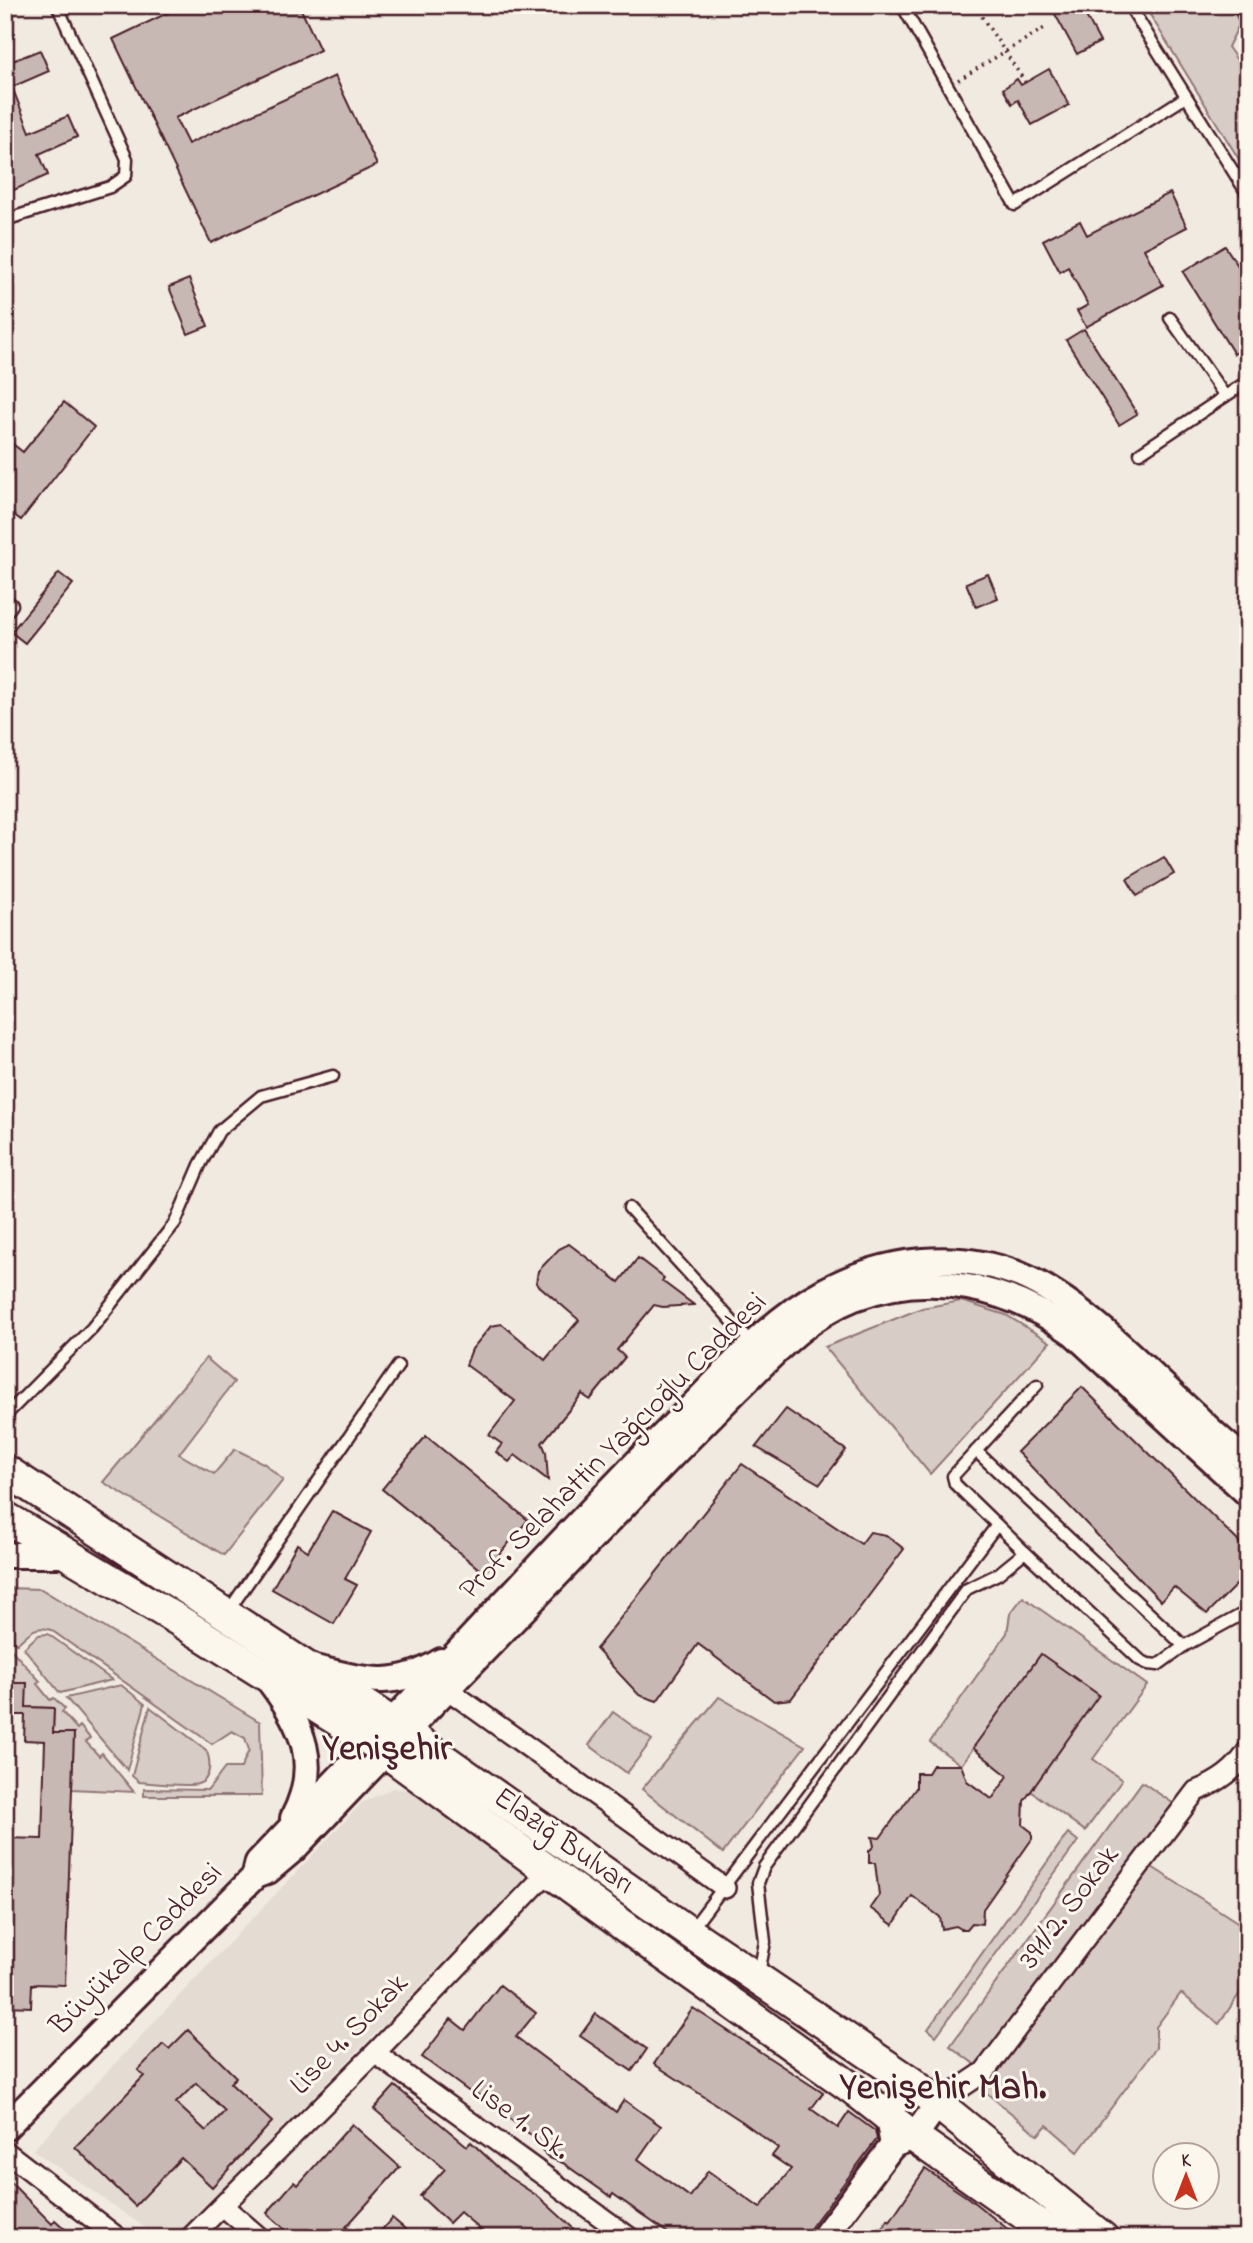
<svg xmlns="http://www.w3.org/2000/svg" width="1253" height="2243" font-family="'Indie Flower',sans-serif">
	<style>
		.built { fill: #e4dbd2 }
		.green { fill: #d8ccc6; stroke: #917678; stroke-width: 2 }
		.building { fill: #c8b8b3; stroke: #4a1f2b; stroke-width: 2; fill-rule: evenodd }
		.lines { fill: none; stroke-linecap: round; stroke-linejoin: round }
		.service-casing { stroke: #4a1f2b; stroke-width: 15 }
		.minor-casing { stroke: #4a1f2b; stroke-width: 24 }
		.tertiary-casing { stroke: #4a1f2b; stroke-width: 30 }
		.primary-casing { stroke: #4a1f2b; stroke-width: 35 }
		.path { stroke: #4a1f2b; stroke-width: 3.5; stroke-dasharray: 2 5; stroke-linecap: butt }
		.service { stroke: #fbf7ec; stroke-width: 10 }
		.minor { stroke: #fbf7ec; stroke-width: 19 }
		.tertiary { stroke: #fbf7ec; stroke-width: 24 }
		.primary { stroke: #fbf7ec; stroke-width: 30 }
		.labels { text-anchor: middle; dominant-baseline: central; stroke-width: 6; stroke-linejoin: round; paint-order: stroke }
		.street-label { font-size: 30px; fill: #4a1f2b; stroke: #fbf7ec }
		.district-label { font-size: 37px; font-weight: bold; fill: #4a1f2b; stroke: #fbf7ec }
	</style>
	<rect width="100%" height="100%" fill="#f0eae0"/>
	<filter id="ink" filterUnits="userSpaceOnUse"><feTurbulence type="fractalNoise" baseFrequency=".0143" numOctaves="2"/><feDisplacementMap in="SourceGraphic" scale="14" xChannelSelector="R" yChannelSelector="G"/><feConvolveMatrix kernelMatrix="1 2 1 2 8 2 1 2 1" color-interpolation-filters="sRGB"/></filter>
	<g filter="url(#ink)">
		<path class="built" d="M393,1788L420,1792L535,1869L175,2238H160L33,2150L362,1803Z"/>
		<g class="green">
			<path d="M1144,5H1229L1240,23L1228,47L1248,76V174Z"/>
			<path d="M961,1301L1006,1315L1050,1342L930,1474L825,1347L922,1308Z"/>
			<path d="M206,1358L234,1382L179,1454L214,1474L235,1449L265,1464L283,1480L224,1555L103,1482Z"/>
			<path d="M5,1588L41,1589L260,1722L262,1796H144V1789L208,1790L225,1768H241L249,1750L245,1738L232,1731L212,1744L51,1630C35,1624 28,1634 17,1644L5,1632Z"/>
			<path d="M1023,1597L1147,1685L1093,1759L1122,1780L1085,1831L1031,1791L1098,1695L1041,1655L961,1765L930,1742L1007,1633L1010,1614Z"/>
			<path d="M48,1634L112,1680L60,1693L24,1648L38,1635Z"/>
			<path d="M5,1643L40,1681L37,1684L50,1700L54,1698L65,1709L62,1712L77,1729L80,1726L90,1738L86,1742L99,1756L102,1753L134,1792L72,1789L74,1733H53L54,1708L26,1707V1684L5,1683Z"/>
			<path d="M121,1685L145,1704L127,1770L66,1698Z"/>
			<path d="M719,1697L805,1746L723,1853L642,1789Z"/>
			<path d="M150,1707L206,1750C211,1760 212,1780 198,1784C187,1787 152,1783 139,1782L132,1776Z"/>
			<path d="M613,1712L652,1740L627,1773L589,1745Z"/>
			<path d="M1142,1782L1174,1804L977,2066L950,2046Z"/>
			<path d="M1068,1833L1078,1841L936,2036L928,2029Z"/>
			<path d="M1152,1867L1248,1929V1981L1219,2024L1181,1993L1156,2027V2048L1078,2152L1047,2125L1038,2135L983,2090Z"/>
		</g>
		<g class="building">
			<path d="M184,5H299L320,50L175,118L188,144L335,76L377,165L211,243L113,39Z"/>
			<path d="M1050,5H1080L1100,42L1077,54Z"/>
			<path d="M40,50L49,71L12,87L30,132L68,116L77,137L39,154L48,175L14,190L5,169V64Z"/>
			<path d="M1049,69L1069,105L1032,125L1018,100L1012,104L1003,89L1017,79L1021,85Z"/>
			<path d="M1170,193L1187,227L1144,249L1163,285L1086,327L1077,311L1088,305L1068,267L1060,272L1043,240L1080,221L1087,235Z"/>
			<path d="M1225,246L1248,281V345L1234,354L1183,272Z"/>
			<path d="M189,279L208,326L188,334L169,287Z"/>
			<path d="M1084,329L1137,414L1119,425L1066,340Z"/>
			<path d="M64,402L94,427L21,520L5,508V438L23,452Z"/>
			<path d="M59,573L73,584L25,643L11,632Z"/>
			<path d="M988,574L998,598L976,607L966,583Z"/>
			<path d="M1164,857L1174,874L1137,896L1127,879Z"/>
			<path d="M569,1244L619,1282L638,1258L664,1278L662,1281L694,1305L663,1307L654,1305L617,1350L625,1357L590,1400L582,1394L542,1443L546,1452L548,1480L515,1455L509,1462L496,1452L502,1444L489,1435L515,1401L466,1365L472,1349L491,1326L502,1324L545,1360L579,1320L536,1283L538,1271L559,1249Z"/>
			<path d="M1082,1387L1248,1551V1573L1207,1614L1174,1587L1161,1601L1017,1452Z"/>
			<path d="M786,1409L846,1450L820,1484L756,1447Z"/>
			<path d="M426,1436L528,1520L484,1573L382,1489Z"/>
			<path d="M742,1464L861,1544L870,1532L886,1535L904,1549L791,1699L774,1701L698,1644L657,1701L639,1695L596,1649Z"/>
			<path d="M332,1511L371,1532L345,1579L357,1585L334,1624L272,1589L297,1544L308,1551Z"/>
			<path d="M1041,1654L1099,1695L1024,1801L1023,1825L1032,1832V1839L983,1909L982,1924L972,1923L967,1929H961L956,1926L942,1929L940,1917L912,1896L893,1925L870,1908L879,1895L875,1863H869V1851L874,1846L872,1837L880,1838L916,1788V1773H928L933,1765H961L967,1781L992,1799L1008,1776L973,1748Z"/>
			<path d="M5,1683H27L26,1707L54,1708L53,1733H74L65,1985L32,1984L31,2007L5,2006V1838L42,1839L45,1741L24,1740L25,1715H5Z"/>
			<path d="M500,1985L536,2013L516,2037L616,2112L624,2100L661,2126L638,2159L690,2197L708,2171L760,2208L791,2169L772,2156L778,2148L743,2122L654,2064L693,2008L823,2093L811,2109L838,2128L849,2112L875,2131L877,2139L803,2238H675L613,2194L611,2197L563,2163L549,2158L536,2145L532,2136L473,2091L471,2093L422,2057L451,2019L465,2030Z"/>
			<path d="M596,2014L647,2049L632,2071L580,2036Z"/>
			<path d="M188,2030L236,2077L230,2083L272,2122L212,2187L181,2158L135,2206L75,2147L144,2076L138,2070L163,2044L169,2049ZM196,2083L225,2111L206,2131L176,2103Z"/>
			<path d="M395,2086L467,2146L471,2142L507,2176L539,2197L574,2229L566,2238H490L460,2212L449,2223L420,2196L445,2169L374,2109Z"/>
			<path d="M352,2124L400,2167L346,2227L359,2238H295L267,2213L294,2182L298,2185Z"/>
			<path d="M925,2169L967,2197L1019,2238H875L888,2219L890,2221Z"/>
			<path d="M5,2177L52,2224L55,2220L75,2238H5Z"/>
			<path d="M392,2218L416,2238H375Z"/>
		</g>
		<g class="lines">
			<defs>
				<g id="service">
					<path d="M902,5L1015,205L1186,97"/>
					<path d="M1129,5L1248,195"/>
					<path d="M1238,5L1248,20"/>
					<path d="M5,220L110,187L126,176L127,159L57,5"/>
					<path d="M1170,318L1225,396"/>
					<path d="M1140,453L1248,381"/>
					<path d="M5,598L12,605L5,614"/>
					<path d="M629,1208L753,1344"/>
					<path d="M5,1416L92,1328L175,1223L200,1165L219,1131L261,1096L333,1076"/>
					<path d="M976,1451L1184,1646"/>
					<path d="M1025,1552L955,1484L953,1476L1037,1385"/>
					<path d="M229,1610L398,1366"/>
					<path d="M691,1930L997,1525"/>
					<path d="M759,1973L765,1942L758,1883L764,1867L967,1589L998,1574L1025,1552L1140,1660L1148,1664L1158,1665L1184,1646L1248,1611"/>
				</g>
				<g id="minor">
					<path d="M447,1689L725,1888"/>
					<path d="M375,2053L630,2238"/>
					<path d="M938,2103L984,2072L1196,1791C1217,1783 1236,1771 1248,1750"/>
					<path d="M5,2151L118,2238"/>
					<path d="M223,2206L260,2238"/>
					<path d="M190,2238L375,2053L549,1871"/>
				</g>
				<g id="tertiary">
					<path d="M5,1555H69"/>
					<path d="M315,1668C365,1680 394,1690 441,1661"/>
					<path d="M270,1682C303,1726 321,1765 293,1818"/>
					<path d="M380,1734C482,1628 580,1518 684,1414C728,1370 769,1320 824,1291C884,1259 956,1249 1020,1275C1084,1302 1144,1369 1196,1416C1212,1432 1229,1448 1248,1460"/>
					<path d="M256,1870L258,1862L348,1768"/>
					<path d="M911,2082L887,2114L893,2145L914,2137L938,2103"/>
					<path d="M5,2128L255,1876L268,1871L294,1849C399,1737 507,1628 613,1517C654,1474 696,1431 738,1389C774,1354 806,1317 854,1298C930,1269 1008,1286 1073,1333L1248,1494"/>
					<path d="M823,2238L893,2145"/>
				</g>
				<g id="primary">
					<path d="M5,1470L391,1722L689,1932L911,2082L1103,2238"/>
					<path d="M5,1517L178,1620L372,1742L653,1947L853,2089L914,2137L1058,2238"/>
				</g>
			</defs>
			<use href="#service" class="service-casing"/>
			<use href="#minor" class="minor-casing"/>
			<use href="#tertiary" class="tertiary-casing"/>
			<use href="#primary" class="primary-casing"/>
			<g class="path">
				<path d="M974,5L1025,82"/>
				<path d="M958,80L1048,26"/>
			</g>
			<use href="#service" class="service"/>
			<use href="#minor" class="minor"/>
			<use href="#tertiary" class="tertiary"/>
			<use href="#primary" class="primary"/>
		</g>
	</g>
	<g class="labels">
		<g class="street-label">
			<text transform="translate(614 1447) rotate(-45)">Prof. Selahattin Yağcıoğlu Caddesi</text>
			<text transform="translate(563 1842) rotate(35)">Elazığ Bulvarı</text>
			<text transform="translate(1070 1908) rotate(-53)">391/2. Sokak</text>
			<text transform="translate(137 1950) rotate(-45)">Büyükalp Caddesi</text>
			<text transform="translate(350 2035) rotate(-46)">Lise 4. Sokak</text>
			<text transform="translate(520 2121) rotate(36)">Lise 1. Sk.</text>
		</g>
		<g class="district-label">
			<text x="387" y="1750">Yenişehir</text>
			<text x="943" y="2089">Yenişehir Mah.</text>
		</g>
	</g>
	<rect width="1253" height="2243" fill="none" stroke="#fbf7ec" stroke-width="28"/>
	<rect x="14" y="14" width="1225" height="2215" fill="none" stroke="#4a1f2b" stroke-width="2.5" filter="url(#ink)"/>
	<g transform="translate(1186 2176)"><circle r="33" fill="#fbf7ec" stroke="#b4a19f" stroke-width="2"/>
	<path d="M0-5L12 26L0 18L-12 26Z" fill="#c8321e"/>
	<text y="-10" font-size="19" font-weight="bold" text-anchor="middle" fill="#4a1f2b">K</text>
	</g>
</svg>
